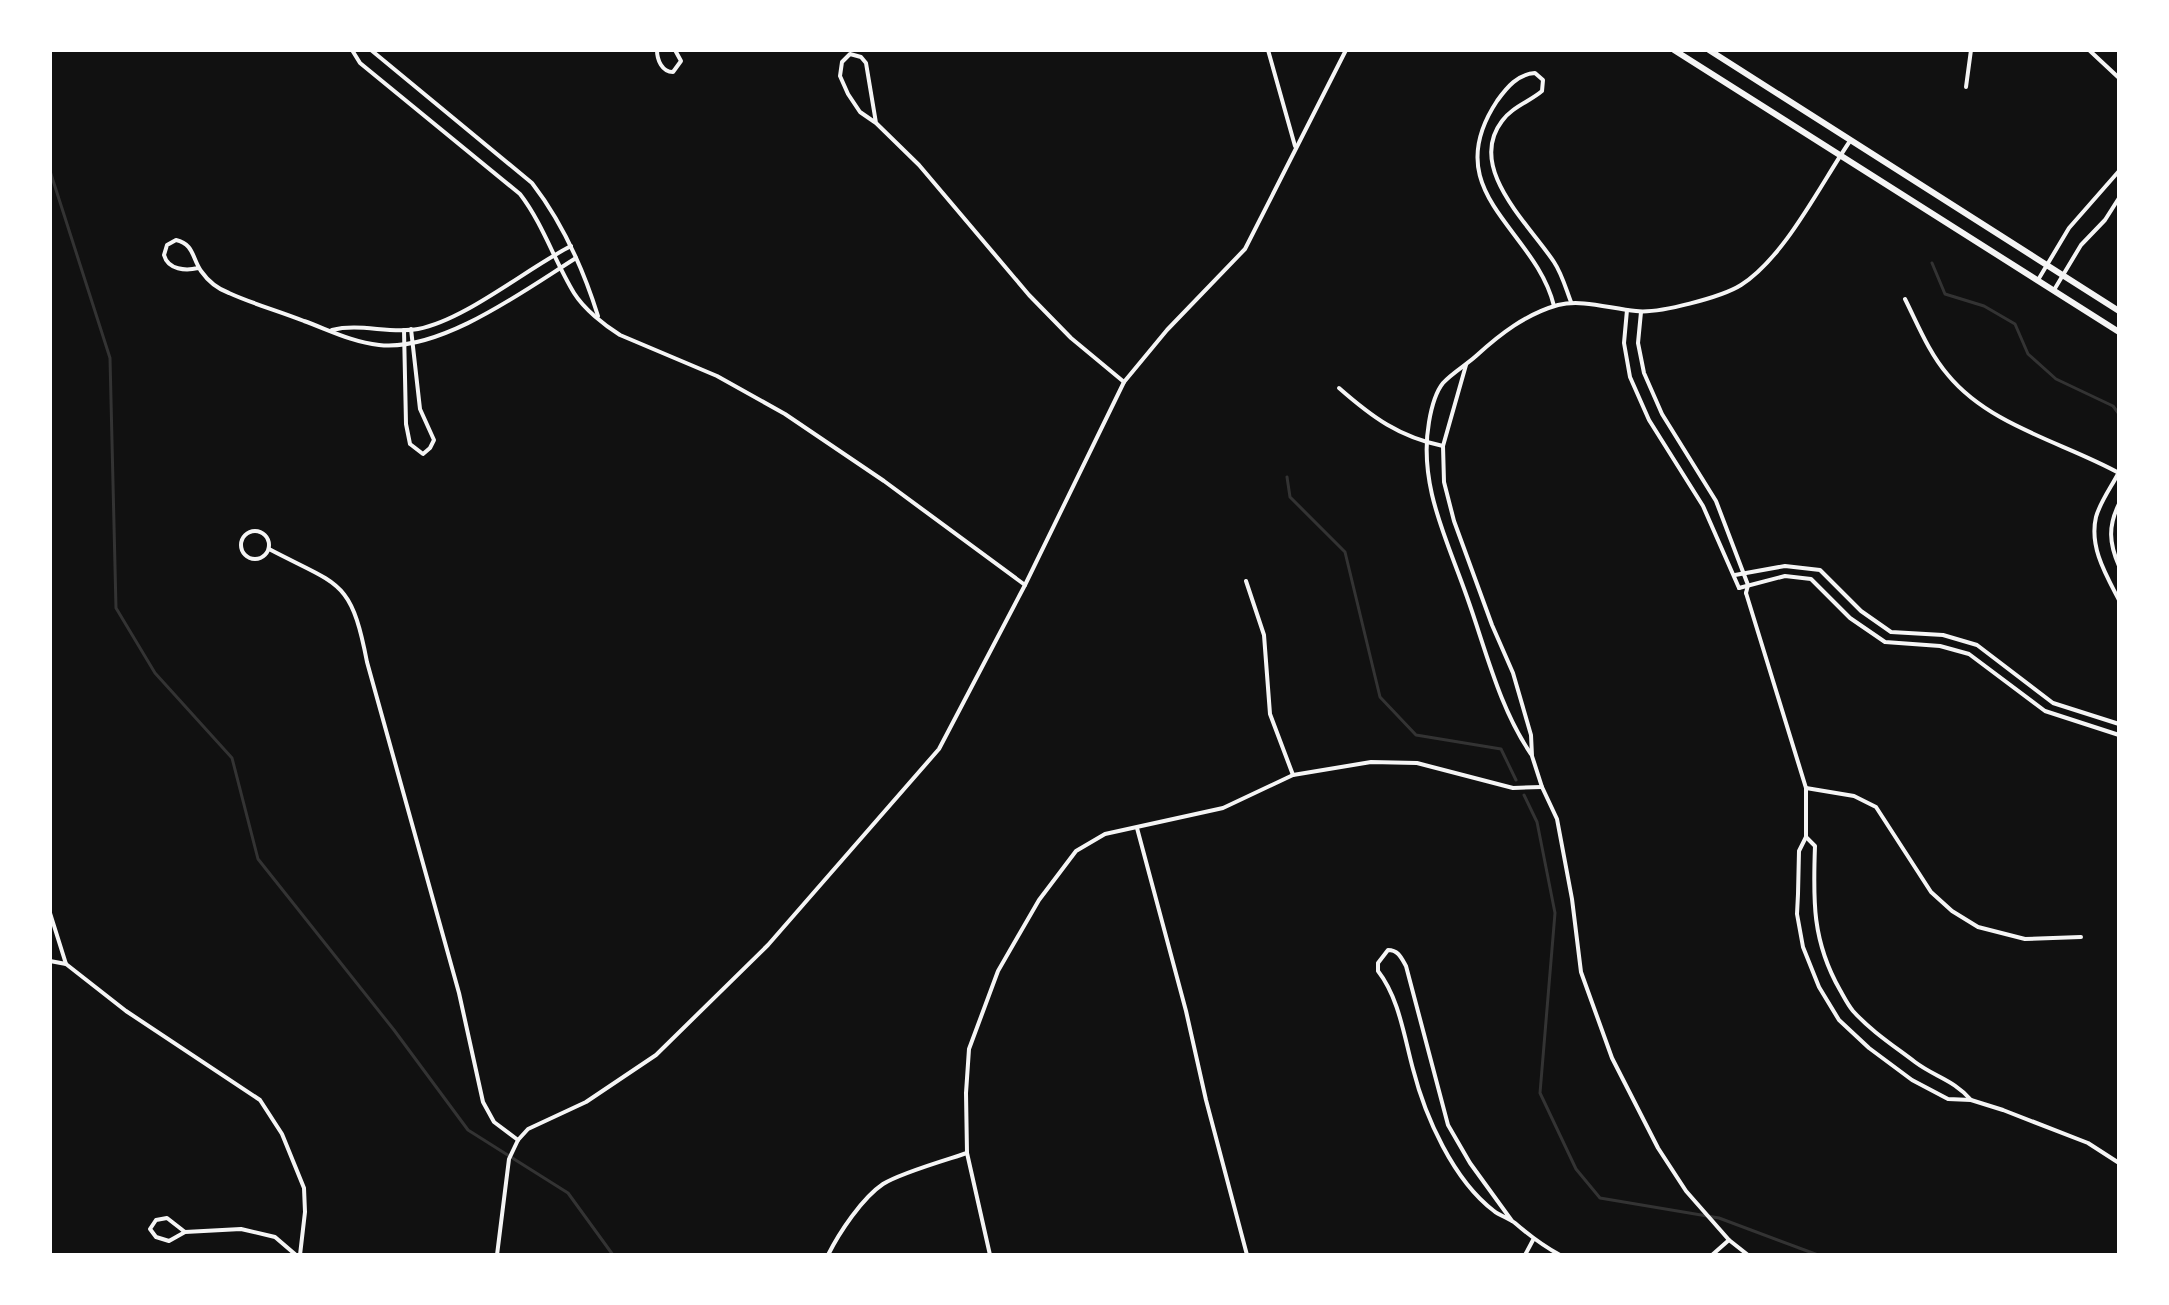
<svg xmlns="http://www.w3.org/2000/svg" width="2169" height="1305" font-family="'Asap Condensed',sans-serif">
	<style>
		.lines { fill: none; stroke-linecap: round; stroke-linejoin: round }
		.stream { stroke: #333; stroke-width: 3 }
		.minor { stroke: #f5f5f5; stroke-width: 4 }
		.secondary { stroke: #f5f5f5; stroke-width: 6 }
	</style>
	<rect width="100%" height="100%" fill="#111"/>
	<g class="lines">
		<g class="stream">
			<path d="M50,171L110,358L116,608L155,673L232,758L258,859L394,1030L468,1130L568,1193L613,1255"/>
			<path d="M1932,263L1945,294L1984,306L2015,324L2028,354L2056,379L2113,406L2119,414"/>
			<path d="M1287,477L1290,497L1345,552L1380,697L1416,735L1501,749L1516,780"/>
			<path d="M1524,795L1537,822L1555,913L1540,1093L1576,1169L1600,1198L1719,1218L1818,1255"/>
		</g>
		<g class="minor">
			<path d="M352,50L360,63L520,194C543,224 554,260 574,293C584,309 604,325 620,335L717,376L785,414L884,481L1025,585"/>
			<path d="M371,50L532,183C562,222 583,268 598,316"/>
			<path d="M657,50C657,60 662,72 673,72L681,61L675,50"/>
			<path d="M1268,50L1295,146"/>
			<path d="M2089,50L2119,78"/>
			<path d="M1966,87L1971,50"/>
			<path d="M876,123L866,63L861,57L850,54L842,62L840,76L848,94L860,112L876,123L919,165L1029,295L1071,338L1124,382"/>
			<path d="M198,268C186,271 168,270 164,255L167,245L176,240C194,244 192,258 201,271C208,281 218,289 229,293C253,304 279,311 304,321C329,330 352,342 379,345C441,352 525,290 576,258"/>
			<path d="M2038,280L2069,228L2119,171"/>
			<path d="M2054,290L2081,245L2105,220L2119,198"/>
			<path d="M1905,299C1918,325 1929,353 1948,375C1990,426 2063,442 2119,473"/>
			<path d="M1554,306C1535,228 1436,193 1497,101C1507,87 1518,74 1535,73L1543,80L1542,91C1529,102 1512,107 1502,121C1466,168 1529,224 1554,262C1562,274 1566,289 1571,302"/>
			<path d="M1627,310L1624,343L1630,377L1649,420L1703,506L1739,588"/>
			<path d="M1641,312L1638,343L1644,373L1662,414L1716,501L1748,585L1746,593"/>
			<path d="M332,330C360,323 389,334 418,329C465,320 526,269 571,246"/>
			<path d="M404,330L406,424L410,444L423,454L430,448L434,440L420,409L411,329"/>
			<path d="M1466,365L1443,446L1444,482L1454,521L1492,625L1513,673L1531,735L1532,756L1542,787L1557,819L1572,899L1581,972L1612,1058L1658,1148L1686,1191L1729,1240L1748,1255"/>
			<path d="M1339,388C1372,417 1399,437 1443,446"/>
			<path d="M2119,472C2112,486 2100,502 2096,517C2089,547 2106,575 2119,600"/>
			<path d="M2119,504C2108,526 2109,543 2119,566"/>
			<circle cx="255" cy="545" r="14"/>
			<path d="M269,549C339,586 351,578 367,662L459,993L483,1102L494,1122L518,1140"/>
			<path d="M1735,575L1785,566L1820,570L1861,611L1891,632L1943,635L1977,645L2053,703L2119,724"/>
			<path d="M1246,581L1264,635L1270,714L1293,775"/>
			<path d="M1739,588L1785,576L1811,579L1850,618L1885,642L1940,646L1969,654L2045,711L2119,735"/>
			<path d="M1746,593L1806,788V837L1799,851L1798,894L1797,914L1803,947L1819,987L1839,1020L1869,1048L1912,1080L1948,1099L1971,1100L2003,1110L2088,1143L2119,1163"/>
			<path d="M1531,754C1499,707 1486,650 1467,597C1447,539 1418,485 1429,422C1431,410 1435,393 1443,383C1452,373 1466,365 1476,356C1500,334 1526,314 1558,305C1583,299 1611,309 1636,311C1658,314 1722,297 1741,285C1785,257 1820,185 1850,141"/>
			<path d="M1806,788L1854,796L1876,807L1931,892L1952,911L1978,927L2025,939L2081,937"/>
			<path d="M1137,828L1186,1011L1206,1100L1247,1255"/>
			<path d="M1806,837L1815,846C1813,900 1812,941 1840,990C1844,997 1848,1005 1853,1011C1871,1031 1894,1046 1915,1062C1935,1077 1954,1080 1971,1100"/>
			<path d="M50,913L66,964L126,1011L260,1100L282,1134L304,1188L305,1212L300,1255"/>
			<path d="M50,961L66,964"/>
			<path d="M1512,1221L1470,1163L1448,1125L1406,966C1401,957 1398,950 1388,950L1378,963V971C1399,998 1404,1036 1413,1069C1425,1116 1453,1180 1494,1211C1500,1216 1509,1218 1515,1223C1530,1236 1543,1246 1560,1255"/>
			<path d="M185,1232L167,1218L156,1220L150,1229L156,1237L169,1241L185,1232L241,1229L275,1237L296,1255"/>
			<path d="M497,1255L509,1159L518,1140L528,1129L586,1102L656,1055L768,945L939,749L1025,585L1124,382L1167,330L1245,249L1346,50"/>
			<path d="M828,1255C839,1233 862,1198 883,1184C900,1173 946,1160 967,1153"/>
			<path d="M990,1255L967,1153L966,1093L969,1049L998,971L1039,900L1076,851L1105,834L1223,808L1293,775L1371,762L1417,763L1513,788L1542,787"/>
			<path d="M1525,1255L1533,1240"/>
			<path d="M1712,1255L1729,1240"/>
		</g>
		<g class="secondary">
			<path d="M1674,50L2119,332"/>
			<path d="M1709,50L2119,311"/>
		</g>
	</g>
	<rect width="2169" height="1305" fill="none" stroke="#ffffff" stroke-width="104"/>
</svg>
